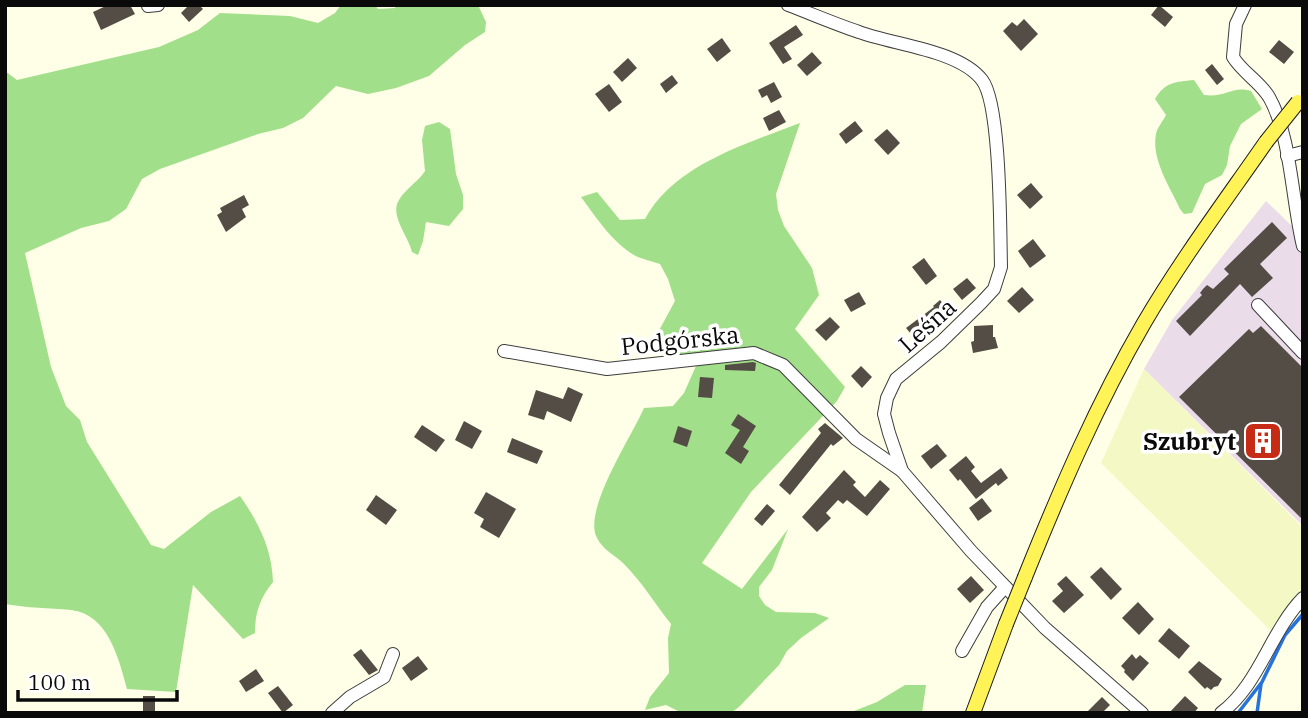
<svg xmlns="http://www.w3.org/2000/svg" width="1308" height="718" font-family="'IBM Plex Serif',serif">
	<style>
		.industrial { fill: #ebdcea }
		.farmland { fill: #f3f8c4 }
		.forest { fill: #a2df8b }
		.lines { fill: none; stroke-linecap: round; stroke-linejoin: round }
		.stream { stroke: #2573db; stroke-width: 3.5 }
		.building { fill: #534d45 }
		.minor-casing { stroke: #3d3d3d; stroke-width: 14 }
		.major-casing { stroke: #1b1b1b; stroke-width: 16 }
		.minor { stroke: #fff; stroke-width: 12 }
		.major { stroke: #fff357; stroke-width: 14 }
		.major-bridge-casing { stroke: #1b1b1b; stroke-width: 16; stroke-linecap: butt }
		.major-bridge { stroke: #fff357; stroke-width: 14 }
		.labels { text-anchor: middle; dominant-baseline: central; stroke-width: 7; stroke-linejoin: round; paint-order: stroke }
		.street-label { font-size: 24px; fill: #0a0a0a; stroke: #fff }
		.poi-label { font-size: 24px; font-weight: bold; fill: #0a0a0a; stroke: #fff; text-anchor: end }
	</style>
	<rect width="100%" height="100%" fill="#fffee7"/>
	<path class="industrial" d="M1266,201L1293,227L1298,249L1303,254V526L1144,369L1172,320Z"/>
	<path class="farmland" d="M1144,369L1303,528V593L1272,632L1101,463Z"/>
	<g class="forest">
		<path d="M341,5H375L378,9L395,8L396,5H478L486,22L485,32L465,45L429,76L396,88L368,94L336,86L303,118L283,128L258,134L160,169L142,179L126,209L109,221L81,228L25,253L51,367L66,406L80,420L87,442L151,545L164,549L211,512L240,496C259,523 272,549 273,582C260,598 255,612 255,633L243,639L193,585L176,692L127,689C119,659 108,614 71,610C49,608 27,608 5,604V71L17,80L159,47L198,30L220,13L290,16L318,23L335,13Z"/>
		<path d="M1194,80L1204,95C1226,98 1232,85 1251,91L1262,109L1241,124L1230,146L1227,165L1222,175L1205,184L1192,213L1184,214L1180,209C1170,187 1151,159 1156,134C1157,128 1163,121 1166,115L1155,99C1165,82 1175,82 1194,80Z"/>
		<path d="M439,122L450,129L456,174L463,195V209L449,226L426,222L423,241L418,255L412,252C409,237 389,215 399,200C405,189 418,182 425,171L422,140L425,126Z"/>
		<path d="M800,123L776,194L778,210L784,226L812,268L819,295L795,329L845,387L837,401L751,492L702,563L742,589L788,529L772,570L759,587V596L765,605L776,612L815,613L829,618L801,638L787,651L779,665L740,706L731,713H682L666,705L645,710L650,697L669,673L668,638L671,624C655,604 642,582 624,564C615,555 603,550 597,538C582,511 632,436 644,408L673,406L684,393L696,366L652,351L656,336L675,301L668,279L660,264C652,261 641,259 634,255C612,242 596,217 581,197L597,192L620,220L645,219C674,165 746,144 800,123Z"/>
		<path d="M905,685H926L922,713H849L877,702Z"/>
	</g>
	<g class="lines">
		<g class="stream">
			<path d="M1238,713L1262,682L1285,635L1303,614"/>
			<path d="M1257,713L1261,684"/>
		</g>
	</g>
	<g class="building">
		<path d="M108,5H130L135,14L101,30L93,12Z"/>
		<path d="M189,5H199L203,9L189,22L181,13Z"/>
		<path d="M1159,5L1173,17L1165,27L1151,15Z"/>
		<path d="M1024,19L1038,34L1021,51L1003,31L1012,22L1017,26Z"/>
		<path d="M796,25L803,35L784,47L792,59L783,64L769,43Z"/>
		<path d="M722,38L731,51L717,62L707,49Z"/>
		<path d="M1279,40L1294,52L1284,64L1269,52Z"/>
		<path d="M812,52L822,63L807,76L797,65Z"/>
		<path d="M628,58L637,68L622,82L613,72Z"/>
		<path d="M1212,64L1224,79L1217,85L1205,70Z"/>
		<path d="M672,75L678,83L666,93L660,84Z"/>
		<path d="M774,82L782,97L771,103L767,95L762,98L758,90Z"/>
		<path d="M609,84L622,102L609,112L595,94Z"/>
		<path d="M779,110L786,122L769,131L763,118Z"/>
		<path d="M855,121L863,131L846,144L839,134Z"/>
		<path d="M887,129L900,143L888,155L874,140Z"/>
		<path d="M1031,183L1043,197L1030,209L1017,195Z"/>
		<path d="M244,195L249,205L242,209L246,217L226,232L217,215L222,212L220,208Z"/>
		<path d="M1272,222L1287,238L1260,264L1273,278L1252,297L1240,284L1190,336L1176,321L1202,295L1200,293L1203,289L1207,285L1213,289L1229,274L1224,269Z"/>
		<path d="M1033,239L1046,256L1030,268L1018,251Z"/>
		<path d="M924,258L937,276L926,285L912,267Z"/>
		<path d="M967,278L976,288L962,300L953,289Z"/>
		<path d="M1022,287L1034,300L1019,313L1007,301Z"/>
		<path d="M859,292L866,304L851,312L844,300Z"/>
		<path d="M940,300L947,308L933,320L936,325L916,340L906,328L934,307L933,306Z"/>
		<path d="M830,317L840,327L826,341L815,330Z"/>
		<path d="M993,325V337H995L998,348L973,353L971,342L974,341V326Z"/>
		<path d="M1261,326L1303,368V520L1179,397L1249,329L1253,333Z"/>
		<path d="M753,362L756,363L755,371L725,370V365Z"/>
		<path d="M861,366L872,377L862,388L851,376Z"/>
		<path d="M700,377L714,378L712,398L698,397Z"/>
		<path d="M568,387L583,394L571,422L547,411L544,420L528,415L536,390L563,399Z"/>
		<path d="M738,414L756,426L743,447L749,451L741,464L725,453L740,430L731,425Z"/>
		<path d="M464,421L482,431L472,449L455,440Z"/>
		<path d="M825,423L843,438L833,446L831,444L790,495L779,485L821,433L818,429Z"/>
		<path d="M422,425L445,440L436,452L414,437Z"/>
		<path d="M678,426L692,431L687,447L673,442Z"/>
		<path d="M512,438L543,451L537,464L507,452Z"/>
		<path d="M937,444L947,456L931,469L921,456Z"/>
		<path d="M966,456L975,467L971,471L981,483L1001,468L1008,478L998,486L996,483L976,499L960,479L958,481L949,470Z"/>
		<path d="M844,470L856,482L853,485L865,497L880,480L890,489L867,516L847,500L843,504L838,500L826,513L831,518L817,532L802,517Z"/>
		<path d="M486,492L516,509L499,538L480,527L484,519L474,513Z"/>
		<path d="M376,495L397,510L386,525L366,510Z"/>
		<path d="M982,498L992,511L978,521L969,508Z"/>
		<path d="M767,504L775,511L762,526L754,519Z"/>
		<path d="M1101,567L1122,589L1111,600L1090,577Z"/>
		<path d="M971,576L984,590L970,603L957,589Z"/>
		<path d="M1066,576L1084,595L1064,613L1052,601L1063,591L1057,584Z"/>
		<path d="M1138,602L1154,619L1139,635L1122,618Z"/>
		<path d="M1169,628L1190,646L1179,659L1158,641Z"/>
		<path d="M361,649L378,670L369,675L353,655Z"/>
		<path d="M1132,654L1136,659L1140,655L1149,663L1133,681L1124,672L1125,670L1121,666Z"/>
		<path d="M418,656L428,669L411,681L402,668Z"/>
		<path d="M1199,661L1222,679L1218,686L1214,687L1211,690L1207,687L1205,689L1188,672Z"/>
		<path d="M256,669L264,681L246,692L239,681Z"/>
		<path d="M278,686L293,705L283,713L268,693Z"/>
		<rect x="143" y="696" width="12" height="16"/>
		<path d="M1185,696L1198,708L1194,713H1169Z"/>
		<path d="M1102,697L1110,705L1102,713H1086Z"/>
	</g>
	<g class="lines">
		<defs>
			<g id="minor">
				<path d="M788,5C812,14 835,24 859,32C894,45 959,50 982,80C1001,104 1000,231 1001,267L994,289L981,303L941,342L896,379L887,398L884,414L889,433L902,471L971,551L1045,628L1142,713"/>
				<path d="M1245,5L1236,24L1233,57C1242,72 1260,82 1269,97C1291,135 1292,202 1303,246"/>
				<path d="M148,6L158,5"/>
				<path d="M1287,156L1303,152"/>
				<path d="M1258,305L1303,353"/>
				<path d="M504,351L607,369L754,353L783,365L856,439L902,471"/>
				<path d="M962,651L987,607L1005,587"/>
				<path d="M332,713L350,697L384,677L393,654"/>
				<path d="M1221,713C1259,685 1270,632 1303,598"/>
			</g>
			<g id="major">
				<path d="M1025,577C1060,490 1097,404 1144,323C1181,260 1225,201 1266,142"/>
				<path d="M973,713L1006,624"/>
			</g>
		</defs>
		<use href="#minor" class="minor-casing"/>
		<use href="#major" class="major-casing"/>
		<use href="#minor" class="minor"/>
		<use href="#major" class="major"/>
		<defs>
			<g id="major-bridge">
				<path d="M1266,142L1298,102"/>
				<path d="M1006,624L1025,577"/>
			</g>
		</defs>
		<use href="#major-bridge" class="major-bridge-casing"/>
		<use href="#major-bridge" class="major-bridge"/>
	</g>
	<defs>
		<symbol id="building-square" viewBox="-11 -11 22 22"><rect x="-9" y="-9" width="18" height="18" rx="4" fill="#c62b15" stroke="#fff"/><path d="M-4-6H4V6H1V3H-1V6H-4ZM-2.5-4.3h1.7v1.8h-1.7ZM.8-4.3h1.7v1.8H.8ZM-2.5-1h1.7V.8h-1.7ZM.8-1h1.7V.8H.8Z" fill="#fff"/></symbol>
	</defs>
	<g fill-rule="evenodd">
		<use href="#building-square" x="1241" y="419" width="44" height="44"/>
	</g>
	<g class="labels">
		<g class="street-label">
			<text transform="translate(927 325) rotate(-42)">Leśna</text>
			<text transform="translate(680 340) rotate(-6)">Podgórska</text>
		</g>
		<g class="poi-label">
			<text x="1236" y="441">Szubryt</text>
		</g>
	</g>
	<rect width="1308" height="718" fill="none" stroke="#0a0a0a" stroke-width="14"/>
	<path d="M18 690v10h159v-10" fill="none" stroke="#0a0a0a" stroke-width="3.5"/>
	<text x="28" y="690" font-size="21" fill="#0a0a0a" stroke="#ffffff" stroke-width="5" paint-order="stroke">100 m</text>
</svg>
